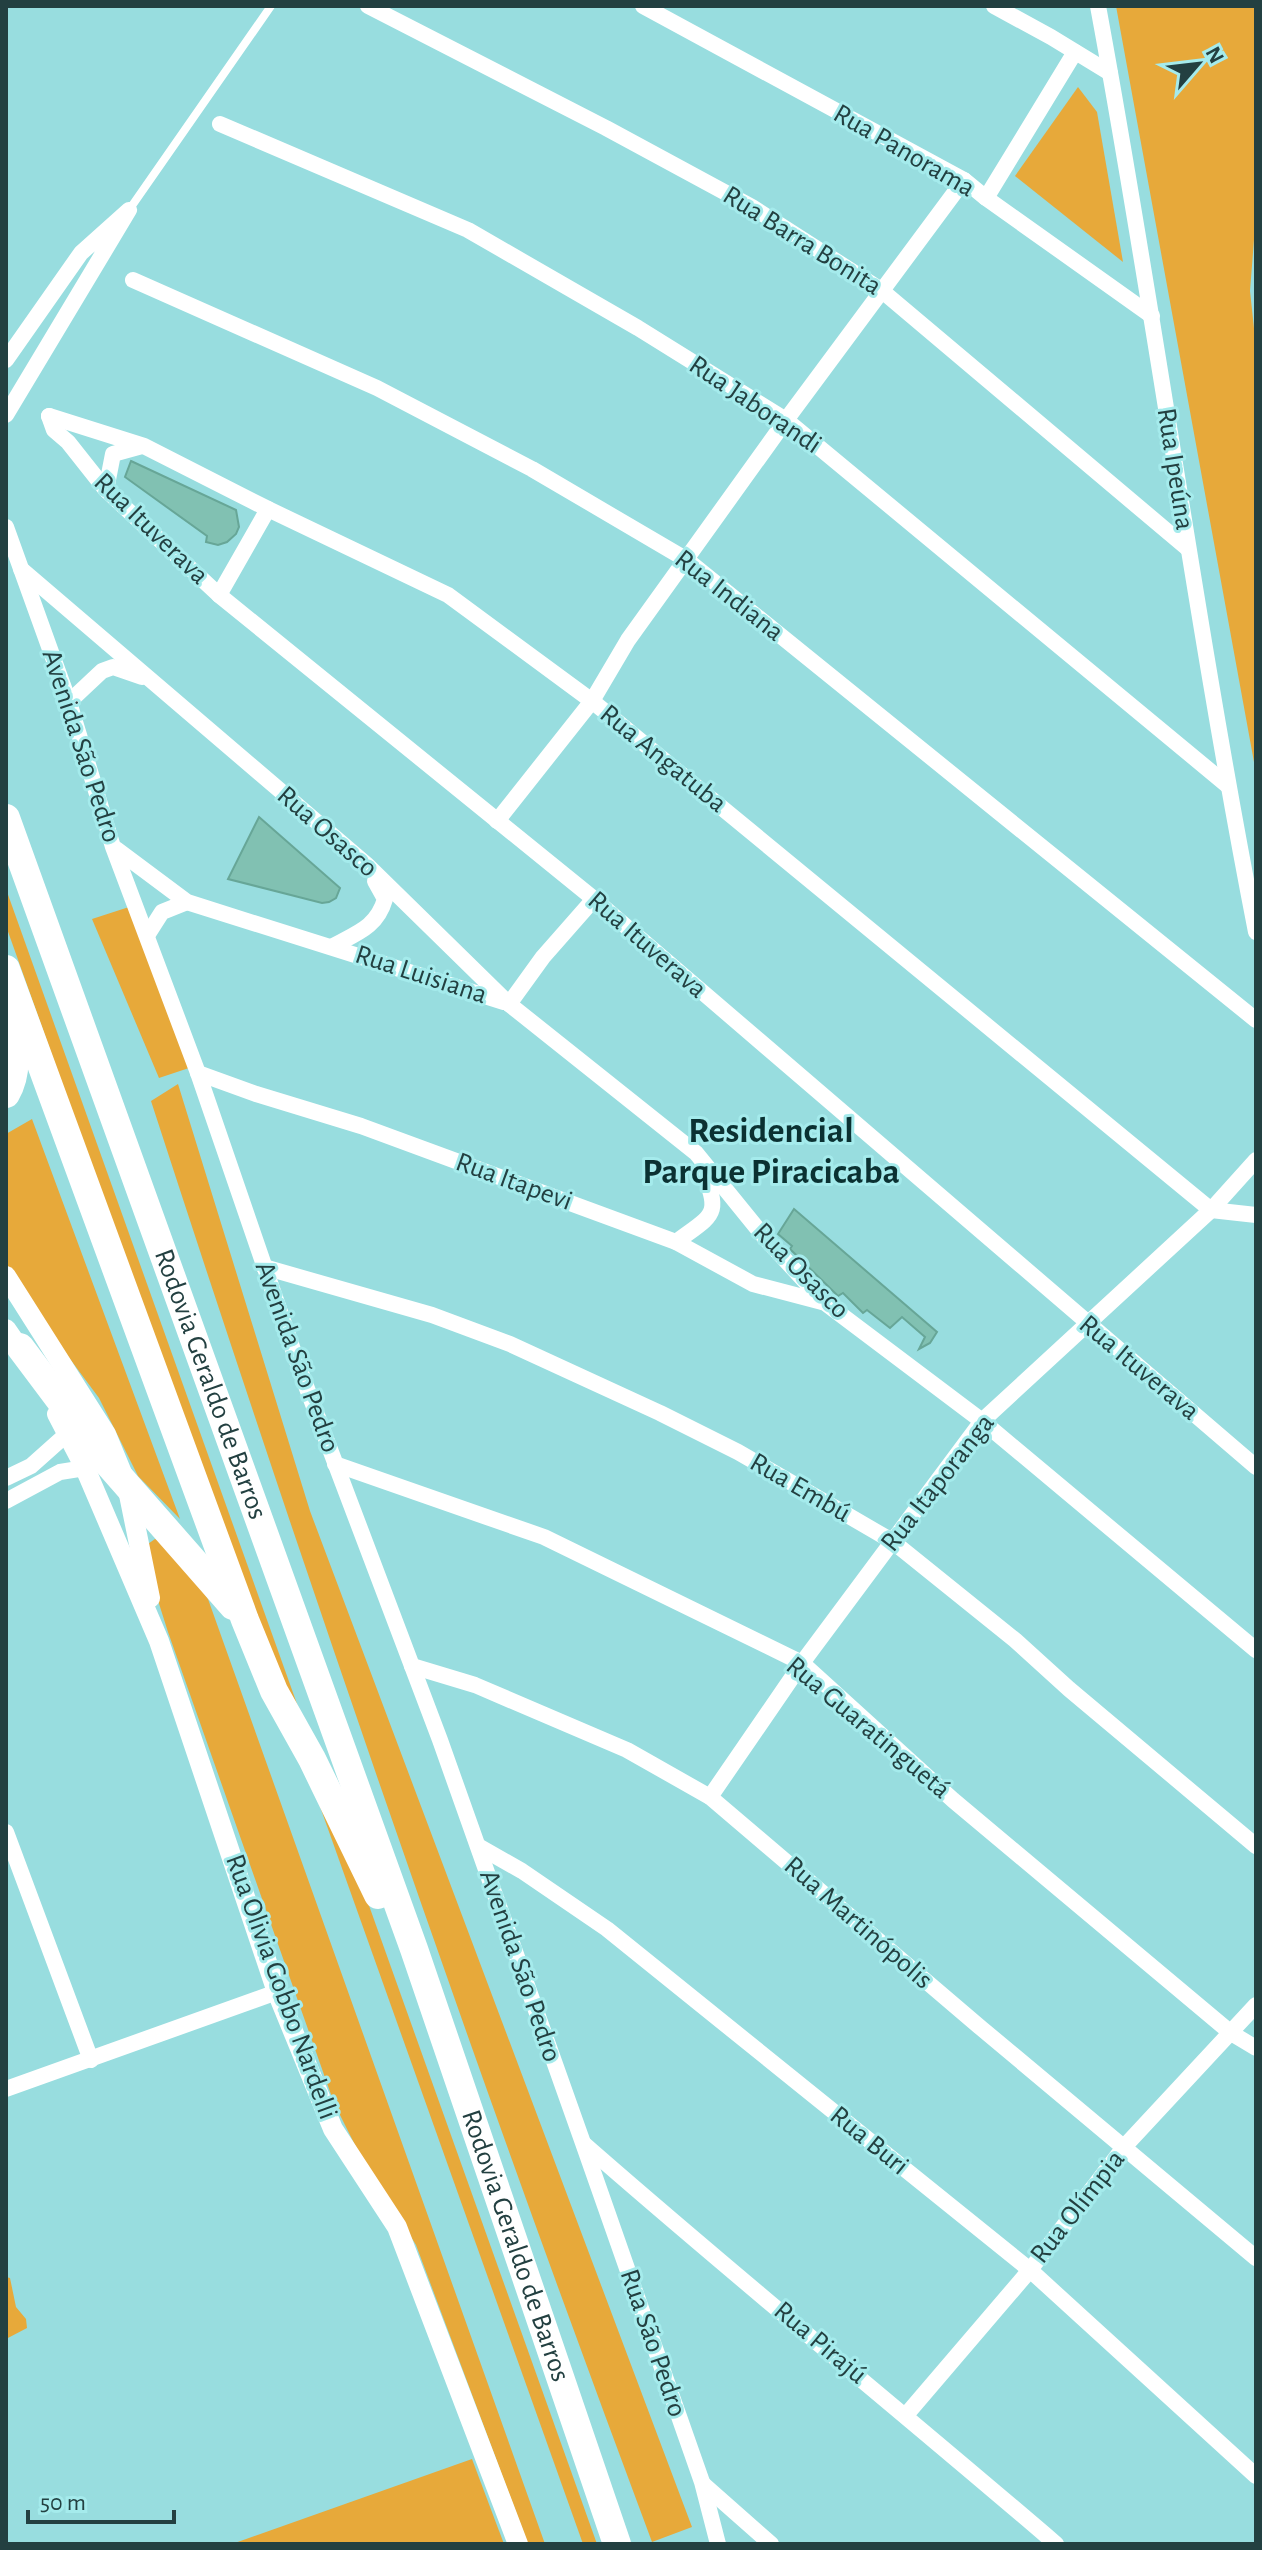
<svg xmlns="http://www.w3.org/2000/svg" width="1262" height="2550" font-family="'Alegreya Sans',sans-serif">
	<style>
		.green { fill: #e7a93a }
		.building { fill: #81c1b2; stroke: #67a697; stroke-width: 2 }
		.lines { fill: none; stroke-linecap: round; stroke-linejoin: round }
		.service { stroke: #fff; stroke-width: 8 }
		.minor { stroke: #fff; stroke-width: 16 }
		.tertiary { stroke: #fff; stroke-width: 20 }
		.trunk { stroke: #fff; stroke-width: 28 }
		.labels { text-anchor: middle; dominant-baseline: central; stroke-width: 6; stroke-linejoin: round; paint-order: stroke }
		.street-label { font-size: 28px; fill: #234041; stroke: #a5ebec }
		.district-label { font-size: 36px; font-weight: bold; fill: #0b3132; stroke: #a5ebec }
	</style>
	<rect width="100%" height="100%" fill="#98dddf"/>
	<g class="green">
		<path d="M1116,6H1256V214L1250,291L1256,347V773Z"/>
		<path d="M1078,87L1097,112L1123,262L1015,176Z"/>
		<path d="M6,889L597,2544H583L6,926Z"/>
		<path d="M129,907L189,1068L159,1078L92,919Z"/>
		<path d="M178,1084L310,1511L692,2527L652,2542C474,2066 308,1585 151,1101Z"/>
		<path d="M32,1119L180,1519L138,1476L99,1398L6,1273V1134Z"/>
		<path d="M155,1539L174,1547L208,1599L545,2544H528L416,2245L358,2151L334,2103L168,1632L154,1588L145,1546Z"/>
		<path d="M6,2277L10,2278L16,2307L26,2319L27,2328L6,2339Z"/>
		<path d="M472,2459L504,2544H232Z"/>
	</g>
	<g class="building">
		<path d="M131,461L236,510L239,527L236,534L227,542L218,545L206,542L207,536L125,477Z"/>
		<path d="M259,817L340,888L336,898L329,902L322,903L228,879Z"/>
		<path d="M794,1209L937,1332L930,1343L919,1349L925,1337L902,1317L890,1328L867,1310L863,1313L843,1293L838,1296L790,1249L792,1246L778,1234Z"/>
	</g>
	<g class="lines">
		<path class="service" d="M129,210L271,6"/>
		<g class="minor">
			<path d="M368,6L606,128L752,207L881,290L1187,548"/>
			<path d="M643,6L964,180L986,198L1152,316"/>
			<path d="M994,6L1051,37L1110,73"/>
			<path d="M1098,6C1155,314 1196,625 1256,932"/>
			<path d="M220,124L468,230L638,328L786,420L1227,785"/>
			<path d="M986,198L1075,52"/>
			<path d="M133,280L377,388L532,469L687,560L1256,1020"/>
			<path d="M6,360L81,253L129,210L6,415"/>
			<path d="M49,416L54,430L68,442L106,490L219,595L594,899L1256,1467"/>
			<path d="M49,416L144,446L268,509L448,595L592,701L1211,1210L1256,1215"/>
			<path d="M106,490L113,454L142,446"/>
			<path d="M6,527L69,702L113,847L198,1073L300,1370L440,1740L583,2143L702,2482L718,2544"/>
			<path d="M21,569L366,864L509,1004L696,1153L765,1238L824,1302L982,1421L1256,1650"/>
			<path d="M219,595L268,509"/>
			<path d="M69,702L102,671L113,667L142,677"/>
			<path d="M497,821L592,701L628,640L786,420L964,180"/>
			<path d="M116,849L187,902L504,1002"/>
			<path d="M148,934L162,912L187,902"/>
			<path d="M333,946C357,933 377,927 385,899L375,881"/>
			<path d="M509,1004L543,957L594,899"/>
			<path d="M198,1073L256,1094L361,1126L676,1242L753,1284L822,1302"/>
			<path d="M676,1242C715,1213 721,1216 702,1168"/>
			<path d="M264,1267L432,1315L510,1344L660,1413L738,1452L830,1505L892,1541L1015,1640L1069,1689L1256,1846"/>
			<path d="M335,1464L544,1537L802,1663L953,1800L1231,2033L1256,2048"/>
			<path d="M6,1478L31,1466L68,1433"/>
			<path d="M6,1501L60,1472L85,1468"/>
			<path d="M412,1666L475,1685L627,1750L710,1797L981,2028L1256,2258"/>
			<path d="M710,1797L802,1663L982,1421L1211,1210L1256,1160"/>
			<path d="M6,1832L91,2060"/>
			<path d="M478,1846L522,1871L607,1929L1030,2270L1256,2476"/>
			<path d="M6,2089L277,1992"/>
			<path d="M584,2144C739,2280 900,2410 1056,2544"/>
			<path d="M906,2415L1030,2270L1124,2147L1256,2005"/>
			<path d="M703,2484L771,2544"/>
		</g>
		<g class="tertiary">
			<path d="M6,1276L106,1434L127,1485L150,1598"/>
			<path d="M6,1329L26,1358"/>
			<path d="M57,1414L85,1468L159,1641L277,1992L333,2129L397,2227L518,2544"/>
		</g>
		<g class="trunk">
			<path id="s1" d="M6,818L414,1949L617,2544"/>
			<path d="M6,969L245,1620L274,1691L312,1759L378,1895"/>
			<path d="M6,1013C13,1041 21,1068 6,1094"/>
			<path d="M20,1347L104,1459L233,1606"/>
		</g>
	</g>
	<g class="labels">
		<g class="street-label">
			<text transform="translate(904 151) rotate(30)">Rua Panorama</text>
			<text transform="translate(802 241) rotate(32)">Rua Barra Bonita</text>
			<text transform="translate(755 405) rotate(34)">Rua Jaborandi</text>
			<text transform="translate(1175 469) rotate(81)">Rua Ipeúna</text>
			<text transform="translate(151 529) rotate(44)">Rua Ituverava</text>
			<text transform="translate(729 596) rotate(38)">Rua Indiana</text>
			<text transform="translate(81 746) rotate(72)">Avenida São Pedro</text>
			<text transform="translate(663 759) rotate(39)">Rua Angatuba</text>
			<text transform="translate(327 832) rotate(41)">Rua Osasco</text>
			<text transform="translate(647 945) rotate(41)">Rua Ituverava</text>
			<text transform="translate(421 975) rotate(18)">Rua Luisiana</text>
			<text transform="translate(514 1182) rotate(20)">Rua Itapevi</text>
			<text transform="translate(801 1271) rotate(45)">Rua Osasco</text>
			<text transform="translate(297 1357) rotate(70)">Avenida São Pedro</text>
			<text transform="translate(1139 1368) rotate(40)">Rua Ituverava</text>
			<text stroke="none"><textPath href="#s1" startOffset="602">Rodovia Geraldo de Barros</textPath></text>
			<text transform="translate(938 1483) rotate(-52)">Rua Itaporanga</text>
			<text transform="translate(800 1488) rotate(30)">Rua Embú</text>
			<text transform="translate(868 1728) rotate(40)">Rua Guaratinguetá</text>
			<text transform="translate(858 1923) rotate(41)">Rua Martinópolis</text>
			<text transform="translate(520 1966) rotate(71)">Avenida São Pedro</text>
			<text transform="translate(281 1987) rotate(70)">Rua Olivia Gobbo Nardelli</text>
			<text transform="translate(869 2141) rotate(39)">Rua Buri</text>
			<text transform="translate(1078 2207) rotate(-52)">Rua Olímpia</text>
			<text stroke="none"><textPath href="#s1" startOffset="1516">Rodovia Geraldo de Barros</textPath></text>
			<text transform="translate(653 2343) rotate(71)">Rua São Pedro</text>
			<text transform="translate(820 2343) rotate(40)">Rua Pirajú</text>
		</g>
		<g class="district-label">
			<text x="771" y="1131">Residencial<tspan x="771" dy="41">Parque Piracicaba</tspan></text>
		</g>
	</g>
	<rect width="1262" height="2550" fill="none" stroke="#234041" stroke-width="16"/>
	<g transform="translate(1198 64) rotate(62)" stroke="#a5ebec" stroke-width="6" paint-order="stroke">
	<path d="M0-6L14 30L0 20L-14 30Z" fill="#234041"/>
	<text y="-12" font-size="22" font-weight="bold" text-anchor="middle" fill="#234041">N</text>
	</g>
	<path d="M28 2510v12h146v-12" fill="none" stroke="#234041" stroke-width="4"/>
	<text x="40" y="2510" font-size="24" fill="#234041" stroke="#a5ebec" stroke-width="6" paint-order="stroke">50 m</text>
</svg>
